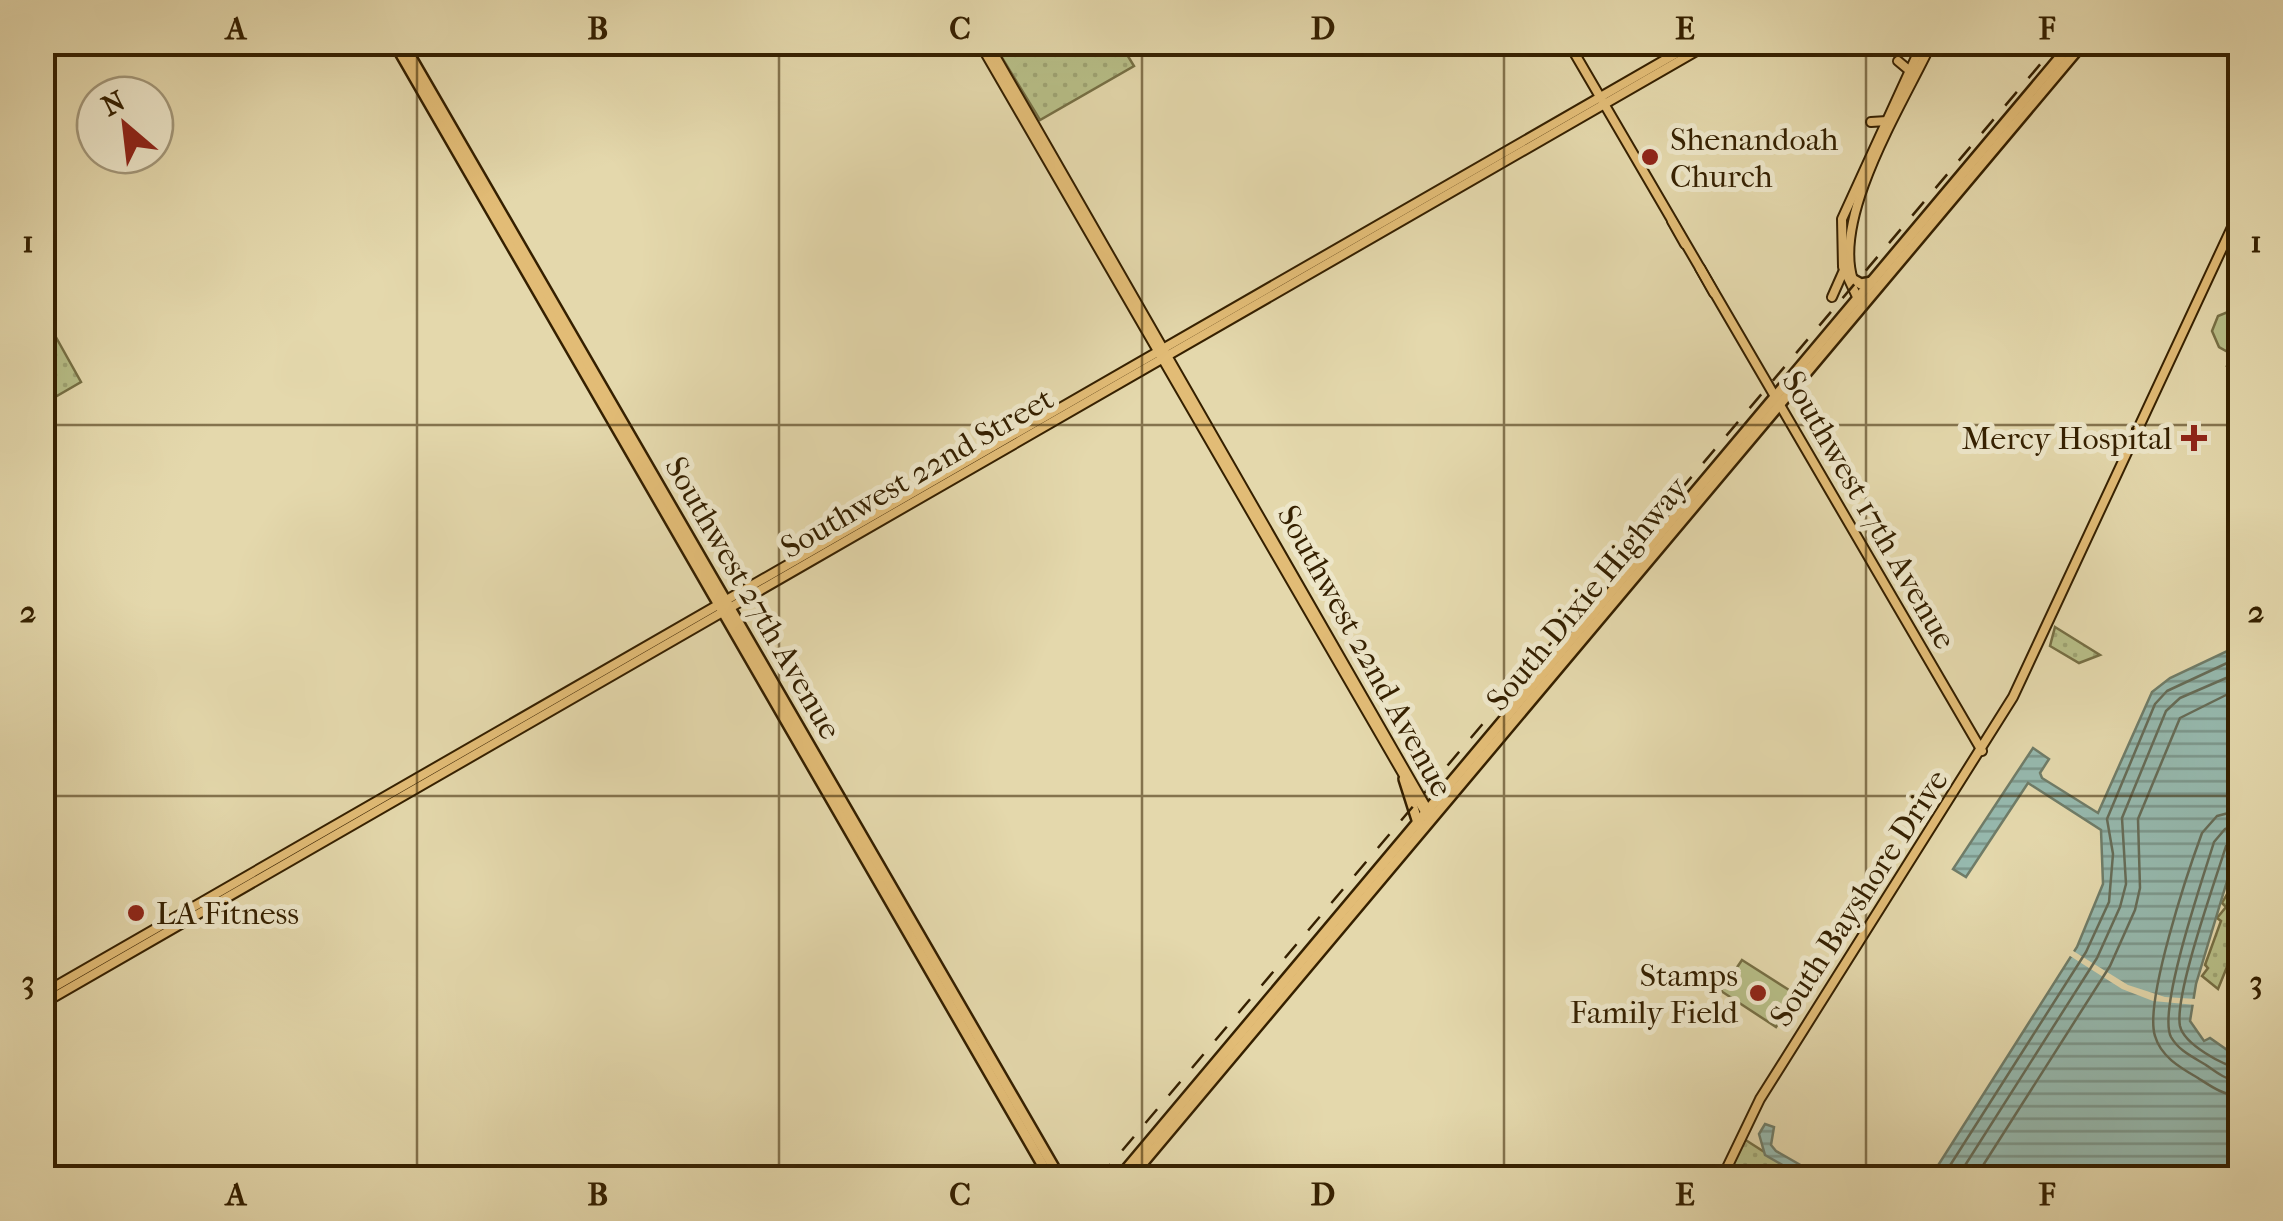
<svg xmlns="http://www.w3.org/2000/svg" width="2283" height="1221" font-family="'IM FELL French Canon',serif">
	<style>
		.green { fill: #b7be87; stroke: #766f44; stroke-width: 2.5 }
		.park { fill: url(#park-dots); stroke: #766f44; stroke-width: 2.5 }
		.water { fill: url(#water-rules); stroke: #6f7c68; stroke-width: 2.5 }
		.pier { fill: #e4d8ac }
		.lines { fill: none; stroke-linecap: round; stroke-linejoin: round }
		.shore { stroke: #666c57; stroke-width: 2.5 }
		.major-casing { stroke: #352000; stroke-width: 12 }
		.highway-casing { stroke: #352000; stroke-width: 14 }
		.major { stroke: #e2bc76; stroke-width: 8 }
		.highway { stroke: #e2bc76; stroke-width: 9 }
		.rail { stroke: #352000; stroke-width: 2.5; stroke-dasharray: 18 18; stroke-linecap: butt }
		.grid { fill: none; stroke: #352000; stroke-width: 2.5; stroke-opacity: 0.55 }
		.poi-dot { fill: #8f2418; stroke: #ede6c9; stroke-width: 4 }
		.labels { text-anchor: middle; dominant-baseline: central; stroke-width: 10; stroke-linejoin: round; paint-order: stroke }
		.poi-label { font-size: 32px; fill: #352000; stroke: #ede6c9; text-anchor: start }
		.street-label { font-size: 32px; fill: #352000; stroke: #ede6c9 }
		.neatline { fill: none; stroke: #352000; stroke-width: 4 }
		.grid-label { font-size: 32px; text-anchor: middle; font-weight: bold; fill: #352000 }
	</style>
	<defs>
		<pattern id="park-dots" width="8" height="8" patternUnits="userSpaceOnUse" patternTransform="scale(2.5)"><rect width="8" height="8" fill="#b7be87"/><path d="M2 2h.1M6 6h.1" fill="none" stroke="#9ea373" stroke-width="1.8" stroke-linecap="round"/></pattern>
		<pattern id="water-rules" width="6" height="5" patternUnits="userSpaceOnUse" patternTransform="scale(2.5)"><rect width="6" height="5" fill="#96b9ae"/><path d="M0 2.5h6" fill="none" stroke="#7b968b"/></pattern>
	</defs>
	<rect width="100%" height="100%" fill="#e4d8ac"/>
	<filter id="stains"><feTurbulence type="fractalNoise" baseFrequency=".002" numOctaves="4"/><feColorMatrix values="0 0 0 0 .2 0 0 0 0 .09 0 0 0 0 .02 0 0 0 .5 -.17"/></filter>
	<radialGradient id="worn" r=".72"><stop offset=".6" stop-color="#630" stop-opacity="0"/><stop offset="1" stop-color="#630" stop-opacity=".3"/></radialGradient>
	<g class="green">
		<path d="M2240,307V372L2227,366L2233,355L2219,347L2212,331L2218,316Z"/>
		<path d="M1742,960L1797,995L1776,1027L1721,991Z"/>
	</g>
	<g class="park">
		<path d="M993,43H1120L1134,66L1040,120Z"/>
		<path d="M43,314L81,382L43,404H42Z"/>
		<path d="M2055,627L2100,655L2079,663L2050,646Z"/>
		<path d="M2240,851V917L2237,918L2240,926L2236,932L2240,935L2218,989L2202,976L2208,968L2205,965L2221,921L2217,918L2226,907L2222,903L2234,882L2230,879Z"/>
		<path d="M1744,1139L1805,1178H1726Z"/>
	</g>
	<g class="water">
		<path d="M2240,645V838L2196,984L2190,1021L2204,1041L2210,1038L2240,1059V1178H1930L2077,947L2103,884L2101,830L2028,783L1966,877L1953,869L2033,748L2049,759L2040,773L2042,778L2098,813L2152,692L2170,678Z"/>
		<path d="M1765,1124L1774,1127L1771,1145L1776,1151L1823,1178H1805L1765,1155L1759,1134Z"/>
	</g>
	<path class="pier" d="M2070,949L2128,985L2165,997L2196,999V1005L2153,1001L2122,989L2067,954Z"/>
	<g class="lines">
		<g class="shore">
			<path d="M2240,810L2217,816L2202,833C2188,871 2144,1002 2155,1036C2161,1057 2181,1068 2198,1078C2212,1087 2223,1095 2240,1096"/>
			<path d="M2240,825L2225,829L2214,842C2204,875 2157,1010 2171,1037C2179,1051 2193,1057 2206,1065C2217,1073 2226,1080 2240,1081"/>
			<path d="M2240,838L2226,846C2215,882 2174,995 2180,1026C2184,1044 2223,1066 2240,1068"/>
			<path d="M1942,1178L2086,952L2109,902L2113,854L2107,819L2155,704L2167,691L2240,657"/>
			<path d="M1957,1178L2097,958L2120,907L2126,884L2122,818L2166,711L2180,698L2240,672"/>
			<path d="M1975,1178L2110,966L2135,910L2140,888L2138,819L2180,718L2240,688"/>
		</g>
		<defs>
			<g id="major">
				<path d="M979,42L1428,817"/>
				<path d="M987,42L1430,814"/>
				<path d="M1568,42L1982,751"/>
				<path d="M1898,61L1910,71"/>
				<path d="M1871,122L1887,121"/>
				<path d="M1672,221L1685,244"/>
				<path d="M1700,268L1714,293"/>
				<path d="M1853,280C1832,215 1904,102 1932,42"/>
				<path d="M1832,297L1844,270"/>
				<path d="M1859,301L1843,267L1842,219L1923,42"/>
				<path d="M42,994L1696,42"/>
				<path d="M42,1004L1712,42"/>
				<path d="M1722,1178L1760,1099L2013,697L2240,210"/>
			</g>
			<g id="highway">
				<path d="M394,42L1050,1178"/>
				<path d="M402,42L1060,1178"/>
				<path d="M1852,279L1861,284L1872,282"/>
				<path d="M1404,779L1418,823"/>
				<path d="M1119,1178L2073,42"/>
				<path d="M1130,1178L2084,42"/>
			</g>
		</defs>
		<use href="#major" class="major-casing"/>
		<use href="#highway" class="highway-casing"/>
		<use href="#major" class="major"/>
		<use href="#highway" class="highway"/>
		<path class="rail" d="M1099,1178L2059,42"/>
	</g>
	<path class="grid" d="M417,42V1178M779,42V1178M1142,42V1178M1504,42V1178M1866,42V1178M42,425H2240M42,796H2240"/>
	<g class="poi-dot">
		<circle cx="1650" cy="157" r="10"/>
		<path d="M2189 423h10v10h10v10h-10v10h-10v-10h-10v-10h10z"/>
		<circle cx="136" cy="913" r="10"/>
		<circle cx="1758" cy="993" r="10"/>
	</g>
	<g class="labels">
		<g class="poi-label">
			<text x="1670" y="139">Shenandoah<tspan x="1670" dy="37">Church</tspan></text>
			<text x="2172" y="438" text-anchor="end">Mercy Hospital</text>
			<text x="156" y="913">LA Fitness</text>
			<text x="1738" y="975" text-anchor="end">Stamps<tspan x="1738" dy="37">Family Field</tspan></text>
		</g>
		<g class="street-label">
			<text transform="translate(917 473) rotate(-30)">Southwest 22nd Street</text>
			<text transform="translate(1869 510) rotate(60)">Southwest 17th Avenue</text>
			<text transform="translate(1587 594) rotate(-50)">South Dixie Highway</text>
			<text transform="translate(753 598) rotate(60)">Southwest 27th Avenue</text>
			<text transform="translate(1365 651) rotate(61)">Southwest 22nd Avenue</text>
			<text transform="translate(1859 898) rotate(-57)">South Bayshore Drive</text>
		</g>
	</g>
	<rect width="2283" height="1221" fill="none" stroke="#e4d8ac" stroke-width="110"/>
	<g transform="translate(125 125) rotate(332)"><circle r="48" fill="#ede6c9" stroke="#a39779" stroke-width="2.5"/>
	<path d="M0-8L18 38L0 25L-18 38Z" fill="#8f2418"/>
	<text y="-15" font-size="28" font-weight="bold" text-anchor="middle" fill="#352000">N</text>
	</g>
	<rect x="55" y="55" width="2173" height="1111" class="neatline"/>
	<g class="grid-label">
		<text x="236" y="39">A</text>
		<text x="598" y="39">B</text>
		<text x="960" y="39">C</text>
		<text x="1323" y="39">D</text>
		<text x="1685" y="39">E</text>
		<text x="2047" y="39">F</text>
		<text x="28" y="252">1</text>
		<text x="2256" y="252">1</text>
		<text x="28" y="622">2</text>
		<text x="2256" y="622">2</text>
		<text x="28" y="992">3</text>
		<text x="2256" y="992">3</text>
		<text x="236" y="1205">A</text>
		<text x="598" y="1205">B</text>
		<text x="960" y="1205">C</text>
		<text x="1323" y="1205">D</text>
		<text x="1685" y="1205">E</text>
		<text x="2047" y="1205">F</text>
	</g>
	<rect width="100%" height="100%" filter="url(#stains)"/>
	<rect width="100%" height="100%" fill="url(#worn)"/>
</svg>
